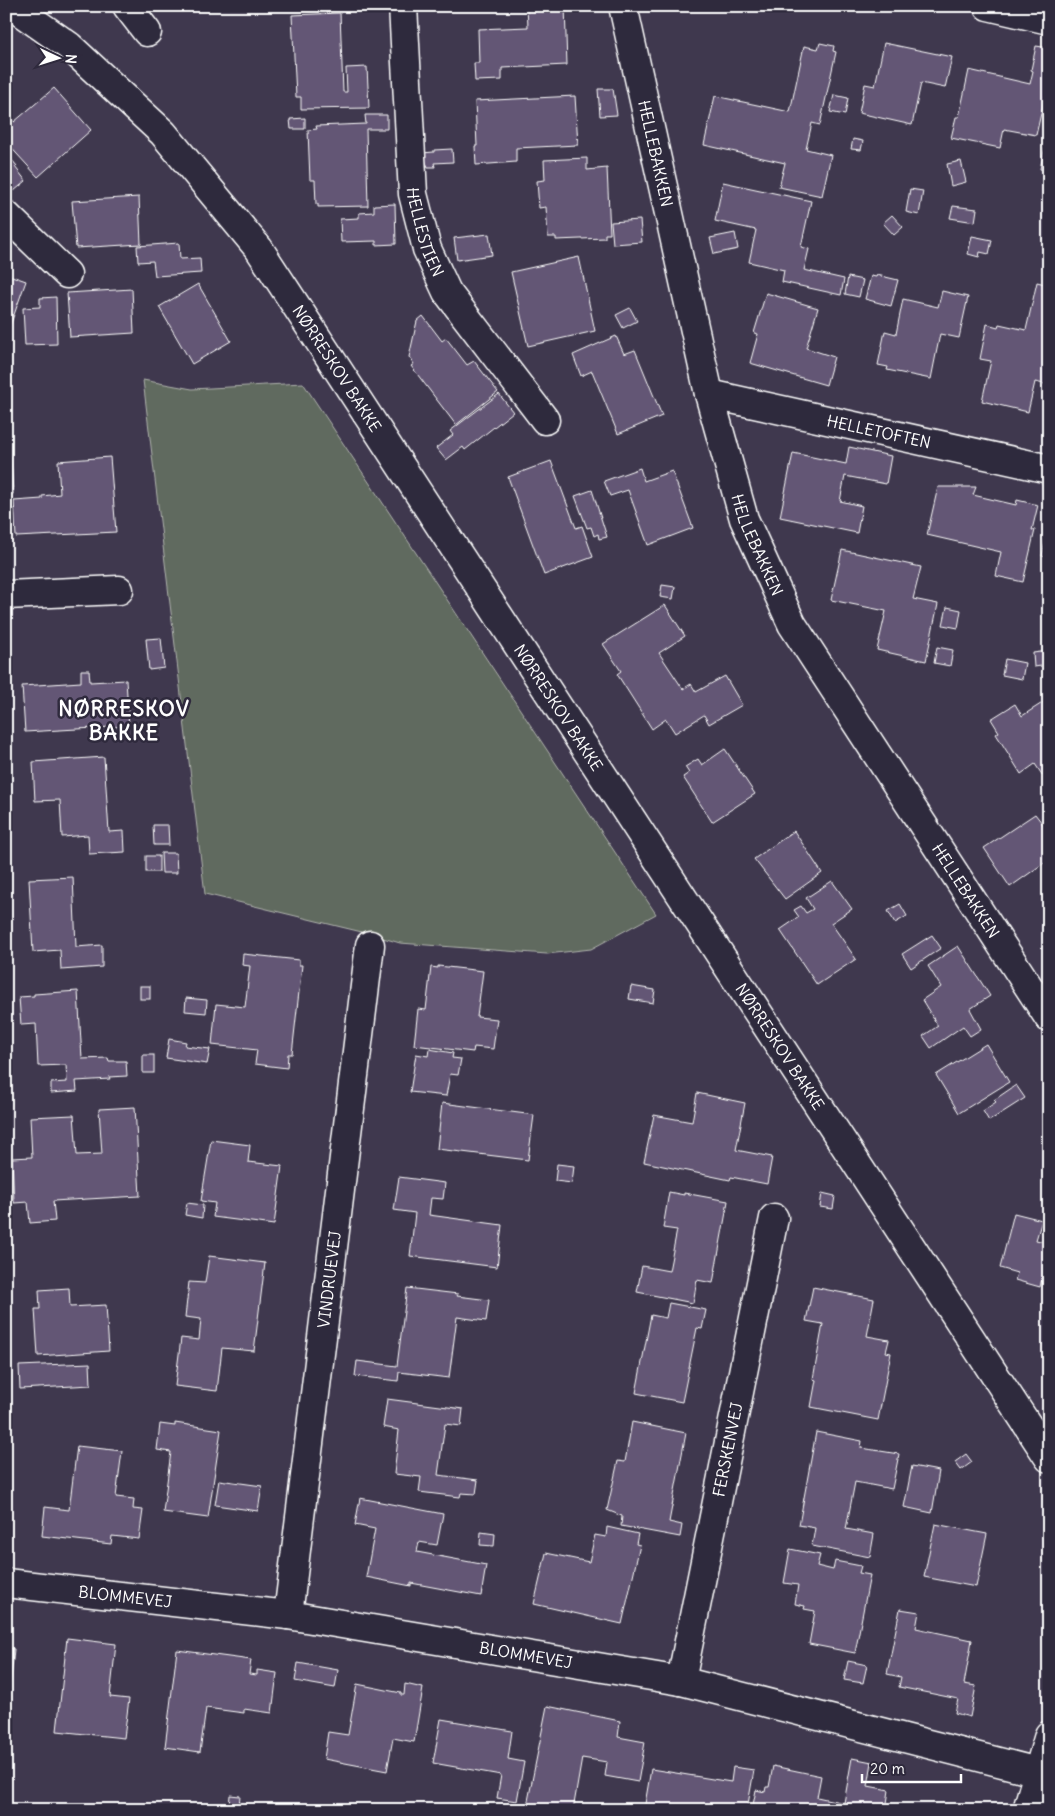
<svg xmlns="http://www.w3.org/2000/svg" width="1055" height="1816" font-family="Delius,sans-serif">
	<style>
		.green { fill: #616a5e; stroke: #b0b4ae }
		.building { fill: #645774; stroke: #fff }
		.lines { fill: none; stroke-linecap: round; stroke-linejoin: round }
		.minor-casing { stroke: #fff; stroke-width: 31 }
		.major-casing { stroke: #fff; stroke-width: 31 }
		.minor { stroke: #2f2a3d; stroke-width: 28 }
		.major { stroke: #2f2a3d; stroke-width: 28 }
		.labels { text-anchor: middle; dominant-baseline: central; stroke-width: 5; stroke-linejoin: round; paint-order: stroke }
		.street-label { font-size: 16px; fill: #fff; stroke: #2f2a3d }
		.district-label { font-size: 21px; font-weight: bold; letter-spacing: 1px; fill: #fff; stroke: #2f2a3d }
	</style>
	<rect width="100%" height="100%" fill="#3f384e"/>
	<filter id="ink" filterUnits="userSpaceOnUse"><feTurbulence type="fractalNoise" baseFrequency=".02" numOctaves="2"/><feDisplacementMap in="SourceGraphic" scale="10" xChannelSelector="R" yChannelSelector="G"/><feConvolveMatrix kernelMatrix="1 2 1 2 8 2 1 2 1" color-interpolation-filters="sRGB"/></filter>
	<g filter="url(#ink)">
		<path class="green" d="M143,380L192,389L303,383L656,914L591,949L547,954L400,943L366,933L205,894Z"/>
		<g class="building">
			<path d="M527,6H565L567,65L502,68V80L475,81L474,63H479L478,29L528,27Z"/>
			<path d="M340,13L343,92H347L346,68L367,67L369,108L301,109V97H296L292,15Z"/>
			<path d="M820,43L834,46L833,51L836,52L820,125L812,123L806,149L831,155L822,196L779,187L785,163L704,145L715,96L790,112L804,46L818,49Z"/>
			<path d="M884,43L952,57L945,88L921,83L912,125L859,113L865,84L875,86Z"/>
			<path d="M1036,46L1049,48V79L1036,135L1004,129L1000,148L951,138L956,117H959L969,70L1030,84L1033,71L1031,70Z"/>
			<path d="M54,88L91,130L38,177L6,142V122L11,118L14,122Z"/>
			<path d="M598,89H613L617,115L600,116Z"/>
			<path d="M834,95L848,98L845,115L830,112Z"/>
			<path d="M575,96L578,145L516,148V162L476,165L475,146H477L475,101Z"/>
			<path d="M365,115H387V129H366L368,206L318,207V204H316L315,180H310L308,130L317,129L316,126L366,124Z"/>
			<path d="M305,118V129H291L290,119Z"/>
			<path d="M1049,128V171L1040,169Z"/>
			<path d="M853,139L863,141L861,150L851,149Z"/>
			<path d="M452,149L453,162L434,163L435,167H428L422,153L434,152V150Z"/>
			<path d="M6,153L17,166L15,167L26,181L14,191L6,183Z"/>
			<path d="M587,158V170L607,168L610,234H605V238L556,240V237H548L546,207L539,208L537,181L545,180L544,160Z"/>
			<path d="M961,161L966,182L951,186L947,164Z"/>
			<path d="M723,182L811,201L801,247L809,249L804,270L844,279L841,295L782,282L784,270L749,262L756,230L715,221Z"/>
			<path d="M910,189L923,191L919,215L906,212Z"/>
			<path d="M139,197L141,244L76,248L72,201Z"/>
			<path d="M395,204L396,244L376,245V241L341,242L340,219L359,218V213L374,212V205Z"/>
			<path d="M953,206L977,209L975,222L950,218Z"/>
			<path d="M892,215L903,227L894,235L883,223Z"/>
			<path d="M640,220L642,242L613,244L611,222Z"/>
			<path d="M735,233L738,249L714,254L710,238Z"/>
			<path d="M489,234L492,255L457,260L454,238Z"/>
			<path d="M972,236L992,240L989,254L980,252L979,257L968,254Z"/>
			<path d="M179,243L180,259L200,258L201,273L155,276L153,261L138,262L137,246Z"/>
			<path d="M579,257L595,331L528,346L511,272Z"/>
			<path d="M6,274L26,281L6,337Z"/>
			<path d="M877,275L898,280L891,306L865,299L871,276L876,277Z"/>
			<path d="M848,277L863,280L859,297L845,294Z"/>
			<path d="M1037,282L1049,285V385L1035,382L1028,412L982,401L991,361L980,359L987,324L998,327L999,324L1026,330Z"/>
			<path d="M198,284L231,341L192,364L159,307Z"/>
			<path d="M132,289L134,333L70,337L67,293Z"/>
			<path d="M942,291L968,297L959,338L940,334L931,379L887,370L888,367L878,365L885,331L896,334L903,299L938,307Z"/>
			<path d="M766,293L818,308L806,348L834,357L826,385L750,363L758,334L754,333Z"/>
			<path d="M56,297L57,344L25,345L23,308L40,307V298Z"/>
			<path d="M630,308L637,321L623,328L616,315Z"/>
			<path d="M423,316L442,341L446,338L467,365L474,361L498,392L456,425L411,366L414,364L409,357L417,321Z"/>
			<path d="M616,336L624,354L635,350L662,416L618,434L592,371L581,376L573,355Z"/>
			<path d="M499,394L513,412L465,450L463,447L446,460L436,448L453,435L450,431Z"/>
			<path d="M849,447L891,456L886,484L845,476L840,501L862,506L857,533L780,517L793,453L846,464Z"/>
			<path d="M6,456H11L13,494L6,495Z"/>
			<path d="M110,457L116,532L16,537L14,501L42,499V496L60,494L58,461Z"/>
			<path d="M551,461L576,528L582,526L593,557L544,575L508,477Z"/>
			<path d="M640,468L644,481L672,471L693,528L648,545L628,490L610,496L604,481Z"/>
			<path d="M938,487H976L973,495L1016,505L1017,500L1038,505L1032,530H1035L1023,582L996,576L1001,552L927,535Z"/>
			<path d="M592,490L607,537L599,539L598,534L594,536L591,527L587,528L575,496Z"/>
			<path d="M1049,522V558L1042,556Z"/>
			<path d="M842,550L921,567L913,599L938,604L926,661L877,650L886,611L831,600Z"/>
			<path d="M662,585L675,587L673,599L660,597Z"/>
			<path d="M665,605L685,636L659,653L683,689L691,684L696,692L725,676L742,705L709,724L704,715L675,733L666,719L652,729L617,674L621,671L603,644Z"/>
			<path d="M947,607L961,610L958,628L943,625Z"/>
			<path d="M161,638L164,668L149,670L146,639Z"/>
			<path d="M937,647L953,650L950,666L934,663Z"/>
			<path d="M1048,651L1049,665L1034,667L1033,653Z"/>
			<path d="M1005,659L1025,663L1022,679L1002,675Z"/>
			<path d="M81,670H89L90,682L126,680L129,726L25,732L22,686L81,682Z"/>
			<path d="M1047,700L1049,703V772L1043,776L1035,764L1021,774L996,734L999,732L991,719L1015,704L1022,716Z"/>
			<path d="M725,749L755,794L712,822L683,777L689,773L685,767L698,759L702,765Z"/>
			<path d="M104,757L109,832L124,831L125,852L89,854L88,835L62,837L60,800L35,801L33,762Z"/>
			<path d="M1035,814L1049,832V870L1044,863L1010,887L984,848Z"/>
			<path d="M153,825H168L169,845H154Z"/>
			<path d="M794,831L822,873L785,899L754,859Z"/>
			<path d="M161,853H176L177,873H162Z"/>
			<rect x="146" y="856" width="13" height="16"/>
			<path d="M73,877L76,947L102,945V967L61,970L60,950L33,952L29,879Z"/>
			<path d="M832,881L852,909L831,923L856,959L817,985L780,930L799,917L794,910L801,906L806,913L813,909L806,898Z"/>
			<path d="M900,904L907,916L895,923L888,911Z"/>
			<path d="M932,935L941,948L911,968L902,954Z"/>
			<path d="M958,946L990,996L970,1009L981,1029L970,1036L963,1026L931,1048L923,1036L938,1026L922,1000L941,987L928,966Z"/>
			<path d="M243,954L299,960V965H302L292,1054H288L287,1068L255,1064L257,1050L212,1045L216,1004L245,1007L250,966L242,965Z"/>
			<path d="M438,966L483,971L477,1017L497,1019L493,1049L474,1047L473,1052L414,1045L418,1009L426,1010L431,967L438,968Z"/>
			<rect x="140" y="986" width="10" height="13"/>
			<path d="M631,986L655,990L653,1003L629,999Z"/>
			<path d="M78,991L82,1059L108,1058L109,1061H126L127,1076L109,1077L110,1079L76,1081L77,1091L51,1093V1083L67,1082L66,1065L38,1066L36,1024L21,1025L19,997L34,996V994Z"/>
			<path d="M186,998L207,1000L206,1013L185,1011Z"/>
			<path d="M169,1039L186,1042L185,1046L210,1049L207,1064L166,1058Z"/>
			<path d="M986,1044L1009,1082L959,1113L936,1075Z"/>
			<path d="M429,1049L453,1053L452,1058L461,1059L458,1075L450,1074L446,1096L410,1092L416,1054L428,1056Z"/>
			<rect x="143" y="1055" width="11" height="18"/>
			<path d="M1016,1085L1025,1098L989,1121L983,1111L996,1102L994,1100Z"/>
			<path d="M697,1093L745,1103L736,1150L772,1157L767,1184L731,1177L730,1180L644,1162L654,1115L692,1122Z"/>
			<path d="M442,1103L534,1115L528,1160L437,1149Z"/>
			<path d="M135,1107L140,1196L53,1201L55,1221L30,1223L28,1202L14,1203L12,1158L32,1157L30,1117L74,1115L77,1155L102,1154L99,1109Z"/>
			<path d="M211,1140L250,1145L248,1162L282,1166L274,1225L213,1217L215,1203L201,1201Z"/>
			<path d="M557,1164L574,1166L572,1183L555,1181Z"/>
			<path d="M399,1177L445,1183L443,1199L431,1198L429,1215L502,1225L497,1267L410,1256L415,1213L394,1210Z"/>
			<path d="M669,1192L684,1195V1193L728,1201L713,1283L697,1280L693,1303L637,1292L642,1266L669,1271L677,1230L663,1228Z"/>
			<path d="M822,1193L835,1196L833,1209L820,1207Z"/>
			<path d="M187,1203L203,1205L202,1218L185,1215Z"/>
			<path d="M1014,1213L1042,1220L1036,1240L1049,1243V1281L1042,1279L1040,1287L1015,1280L1017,1273L1000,1268Z"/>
			<path d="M209,1256L265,1263L254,1351L222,1348L217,1391L175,1386L181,1338L199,1340L201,1319L185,1317L189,1282L205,1283Z"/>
			<path d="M813,1287L874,1299L867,1336L889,1340L886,1352L891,1353L878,1420L811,1407L816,1380L813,1379L823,1324L806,1321Z"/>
			<path d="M69,1288L70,1307L106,1305L109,1351L38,1356L35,1309H40L39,1290Z"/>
			<path d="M407,1288L458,1294L457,1296L489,1300L486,1321L457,1317L449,1378L399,1372L398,1381L355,1376L357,1361L397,1366Z"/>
			<path d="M669,1303L706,1310L702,1329L697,1328L682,1402L636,1393L651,1315L666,1318Z"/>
			<path d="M90,1363L91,1385L20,1389L19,1366Z"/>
			<path d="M387,1399L463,1409L461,1426L445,1424L438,1475L478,1480L476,1494L461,1493L460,1497L419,1492L421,1477L394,1474L399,1430L383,1427Z"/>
			<path d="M632,1422L686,1433L669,1522L682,1525L680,1537L621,1526L622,1516L607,1510L618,1461L625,1462Z"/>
			<path d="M175,1423L221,1430L208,1518L163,1512L171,1452L157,1450L160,1424L175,1426Z"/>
			<path d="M816,1432L862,1441L861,1448L899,1454L892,1489L855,1482L846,1529L874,1534L870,1557L812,1546L815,1528L799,1525Z"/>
			<path d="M77,1446L122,1451L116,1497L134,1499L133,1509L143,1510L139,1539L112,1536L111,1544L42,1536L45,1507L69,1510Z"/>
			<path d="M966,1454L972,1462L961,1470L955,1462Z"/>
			<path d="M912,1466L939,1471L932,1513L904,1507Z"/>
			<path d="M219,1480L262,1486L258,1511L215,1505Z"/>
			<path d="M360,1498L443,1514L437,1545L419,1542L417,1552L486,1565L481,1596L411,1583V1586L366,1577L375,1529L355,1525Z"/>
			<path d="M935,1524L987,1534L976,1587L924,1577Z"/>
			<path d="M607,1527L638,1534L636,1544L640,1545L622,1624L534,1604L546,1553L589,1562L595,1535L606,1537Z"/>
			<path d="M481,1532L495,1534L494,1546L480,1545Z"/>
			<path d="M790,1549L820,1555L817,1566L833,1570L835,1561L861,1566L859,1573L870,1575L855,1653L809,1644L815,1611L804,1609L805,1606L795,1604L798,1585L784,1583Z"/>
			<path d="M900,1609L919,1612L916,1628L972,1640L964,1684L976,1686L970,1717L955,1713L958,1699L899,1687L901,1677L887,1674Z"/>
			<path d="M67,1638L116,1644L110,1697L129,1699L124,1738L57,1731Z"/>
			<path d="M6,1648L14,1649L10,1689H6Z"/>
			<path d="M177,1650L251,1660L249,1674L257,1675V1670L277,1673L272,1713L244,1709V1713L206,1708L200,1752L165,1747Z"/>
			<path d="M848,1661L867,1665L863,1683L844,1680Z"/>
			<path d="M298,1663L338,1670L335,1688L295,1681Z"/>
			<path d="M357,1684L401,1693V1695H404L405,1684L423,1688L414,1742L393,1738L387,1771L324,1759L328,1732L348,1735Z"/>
			<path d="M547,1706L620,1721L618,1737L645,1742L638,1782L605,1776L607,1762L582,1758L573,1810H547L527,1806Z"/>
			<path d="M441,1719L512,1731L508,1759L524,1762L517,1801L497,1798L501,1775L433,1763Z"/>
			<path d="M852,1758L872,1762L868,1786L889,1790L886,1810H752L756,1790L765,1792L766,1787H769L773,1766L821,1776L817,1797L844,1803Z"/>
			<path d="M733,1767L754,1770L747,1810H644L651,1769L731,1782Z"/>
			<path d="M230,1795L240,1796L239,1807L229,1806Z"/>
		</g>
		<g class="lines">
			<defs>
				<g id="minor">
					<path d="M127,6L147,32"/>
					<path id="s1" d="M403,6L413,194L427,249L447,292L545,420"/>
					<path id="s2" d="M623,6L709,394L744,519L792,624L1049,1018"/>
					<path d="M988,6L1049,20"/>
					<path d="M6,215L67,274"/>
					<path id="s3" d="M709,394L1049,469"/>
					<path d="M6,595L119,590"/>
					<path id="s4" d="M6,1583L288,1615L681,1681L1038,1772"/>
					<path id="s5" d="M288,1615L370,945"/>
					<path id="s6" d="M681,1681L774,1218"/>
					<path d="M1027,1810L1049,1735"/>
				</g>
				<g id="major">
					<path id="s7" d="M12,6L69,46L163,133L259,249L1049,1458"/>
				</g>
			</defs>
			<use href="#minor" class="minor-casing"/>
			<use href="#major" class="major-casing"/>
			<use href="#minor" class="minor"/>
			<use href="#major" class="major"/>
		</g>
	</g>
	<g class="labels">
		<g class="street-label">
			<text stroke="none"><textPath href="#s2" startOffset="151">HELLEBAKKEN</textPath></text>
			<text stroke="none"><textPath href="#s1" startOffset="228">HELLESTIEN</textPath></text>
			<text stroke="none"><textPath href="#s7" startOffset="491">NØRRESKOV BAKKE</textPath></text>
			<text stroke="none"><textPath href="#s3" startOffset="174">HELLETOFTEN</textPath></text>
			<text stroke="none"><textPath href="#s2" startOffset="556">HELLEBAKKEN</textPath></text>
			<text stroke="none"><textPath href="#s7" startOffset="896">NØRRESKOV BAKKE</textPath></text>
			<text stroke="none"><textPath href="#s2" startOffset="961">HELLEBAKKEN</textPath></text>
			<text stroke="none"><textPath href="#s7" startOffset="1301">NØRRESKOV BAKKE</textPath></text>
			<text stroke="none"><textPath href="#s5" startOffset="338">VINDRUEVEJ</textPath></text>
			<text stroke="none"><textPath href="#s6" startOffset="236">FERSKENVEJ</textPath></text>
			<text stroke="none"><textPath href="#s4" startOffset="120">BLOMMEVEJ</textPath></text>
			<text stroke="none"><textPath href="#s4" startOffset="525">BLOMMEVEJ</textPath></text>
		</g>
		<g class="district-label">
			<text x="124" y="708">NØRRESKOV<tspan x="124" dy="24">BAKKE</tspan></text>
		</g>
	</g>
	<rect width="1055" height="1816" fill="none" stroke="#2f2a3d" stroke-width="25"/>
	<rect x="12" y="12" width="1030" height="1791" fill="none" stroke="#fff" stroke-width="2" filter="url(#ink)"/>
	<g transform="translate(58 58) rotate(94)" stroke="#2f2a3d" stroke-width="4" paint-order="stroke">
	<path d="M0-4L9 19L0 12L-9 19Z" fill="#ffffff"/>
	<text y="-8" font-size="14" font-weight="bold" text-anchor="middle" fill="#ffffff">N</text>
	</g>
	<path d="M862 1774v8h99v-8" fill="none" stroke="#ffffff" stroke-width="2.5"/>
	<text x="870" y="1774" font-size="15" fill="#ffffff" stroke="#2f2a3d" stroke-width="4" paint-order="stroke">20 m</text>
</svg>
